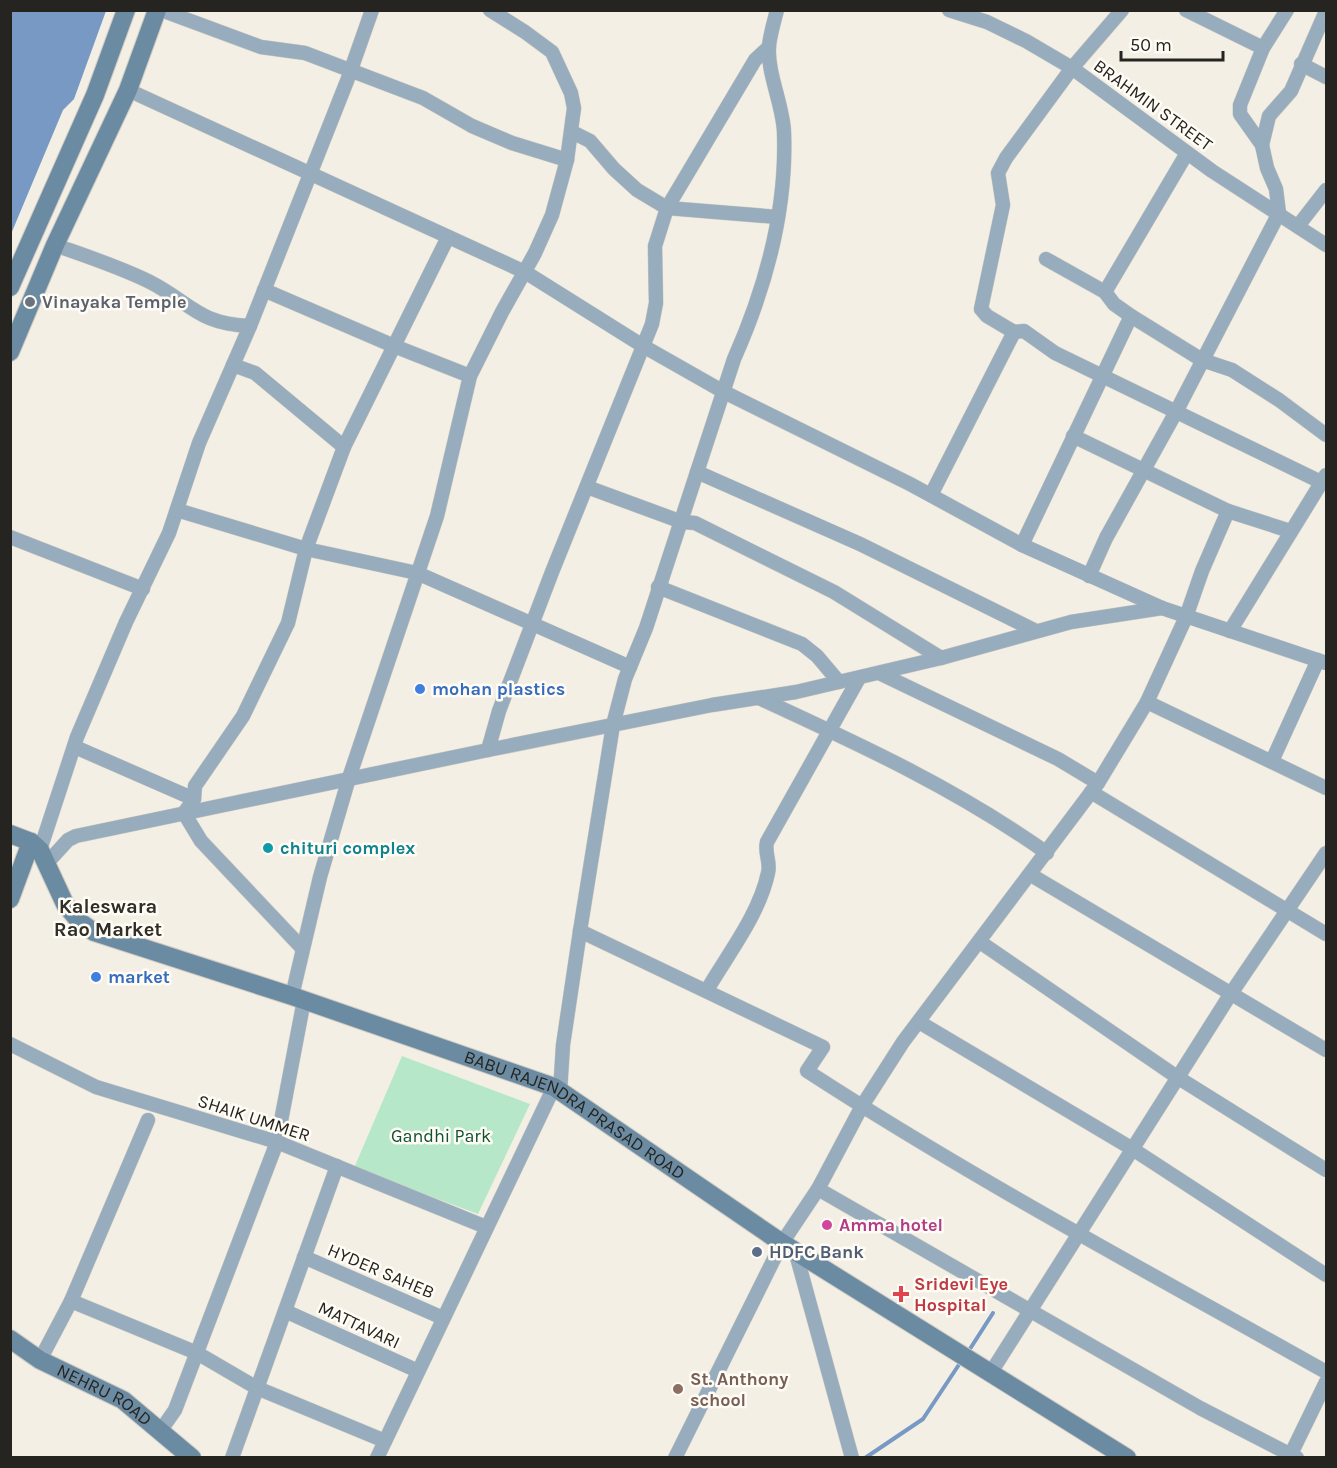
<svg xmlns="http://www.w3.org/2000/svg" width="1337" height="1468" font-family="Karla,sans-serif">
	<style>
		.green { fill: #b7e7c9 }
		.water { fill: #7899c4 }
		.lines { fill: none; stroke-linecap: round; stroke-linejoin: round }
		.stream { stroke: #7899c4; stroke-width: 4 }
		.street-casing { stroke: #cecac2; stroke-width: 15 }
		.secondary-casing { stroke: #cecac2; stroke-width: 20 }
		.street { stroke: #97acbc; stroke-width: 14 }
		.secondary { stroke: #6b8ba2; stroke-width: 18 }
		.worship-dot { fill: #6b7280; stroke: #fffcf6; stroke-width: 2 }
		.shop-dot { fill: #3f7fe0; stroke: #fffcf6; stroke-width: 2 }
		.culture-dot { fill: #0f9aa8; stroke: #fffcf6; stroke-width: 2 }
		.hotel-dot { fill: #d1479c; stroke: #fffcf6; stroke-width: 2 }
		.service-dot { fill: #5c6f8a; stroke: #fffcf6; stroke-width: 2 }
		.health-dot { fill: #e0444e; stroke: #fffcf6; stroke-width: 2 }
		.education-dot { fill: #8d6e63; stroke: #fffcf6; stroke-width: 2 }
		.labels { text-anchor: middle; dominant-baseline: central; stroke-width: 5; stroke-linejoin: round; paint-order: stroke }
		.street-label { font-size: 18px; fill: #252420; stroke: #fffcf6 }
		.worship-label { font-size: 18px; font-weight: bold; fill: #5b616d; stroke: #fffcf6; text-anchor: start }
		.shop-label { font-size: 18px; font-weight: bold; fill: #366cbe; stroke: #fffcf6; text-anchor: start }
		.culture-label { font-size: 18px; font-weight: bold; fill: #0d838f; stroke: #fffcf6; text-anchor: start }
		.park-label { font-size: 18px; fill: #0f5132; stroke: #fffcf6 }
		.hotel-label { font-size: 18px; font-weight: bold; fill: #b23c85; stroke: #fffcf6; text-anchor: start }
		.service-label { font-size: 18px; font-weight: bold; fill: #4e5e75; stroke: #fffcf6; text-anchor: start }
		.health-label { font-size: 18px; font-weight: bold; fill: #be3a42; stroke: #fffcf6; text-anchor: start }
		.education-label { font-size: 18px; font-weight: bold; fill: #785e54; stroke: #fffcf6; text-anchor: start }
		.neighbourhood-label { font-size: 20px; font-weight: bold; fill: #312e27; stroke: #fffcf6 }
	</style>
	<rect width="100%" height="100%" fill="#f3efe5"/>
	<path class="green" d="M402,1056L530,1104L478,1214L354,1168Z"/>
	<path class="water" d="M11,10L106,11L74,99L63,110L11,234Z"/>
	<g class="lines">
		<g class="stream">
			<path d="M968,1352L993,1313"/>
			<path d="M865,1458L923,1419L962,1360"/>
		</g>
		<defs>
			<g id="street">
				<path d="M161,10L261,47L305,53L423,98L472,126L512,143L567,160"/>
				<path d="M777,10C774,22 770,35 769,46C767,73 783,105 784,132C787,212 766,287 734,359L646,628L625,679L613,725L580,931L823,1047L807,1071C975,1180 1152,1274 1326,1372"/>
				<path d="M949,10L987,22L1026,41L1072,68L1212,171L1326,245"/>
				<path d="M1122,10L1072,68L1006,158L998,173L1003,205L981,309L987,316L1014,332L1024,331L1055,353L1321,482"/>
				<path d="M1186,10L1263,48"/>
				<path d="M1301,64L1326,77"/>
				<path d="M128,90L525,272L643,346L724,392L910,484L1022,545L1162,608L1326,663"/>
				<path d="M572,132L590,141L614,169L637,190L667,208L778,217"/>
				<path d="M1262,145L1269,116L1291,91L1326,11"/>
				<path d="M1298,226L1326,190"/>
				<path d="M55,245C86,256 120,267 150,282C191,303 198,324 250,326"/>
				<path d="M1046,259L1105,292L1114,304L1131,316L1202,360L1232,370L1279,400L1326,435"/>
				<path d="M264,290L394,346L470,376"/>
				<path d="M1105,292L1187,153"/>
				<path d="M233,365L255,373L344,447"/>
				<path d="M1073,436L1228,511L1290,531"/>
				<path d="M697,472L860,544L1036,631"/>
				<path d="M587,487L682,522L695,523L834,592L941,658"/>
				<path d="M931,495L1014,332"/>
				<path d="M177,510L306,549L417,573L630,667"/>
				<path d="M10,537L143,589"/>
				<path d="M1022,545L1131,316"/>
				<path d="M1089,576L1106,538L1176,412L1279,213L1276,189L1267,168L1262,145L1240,114V105L1263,48L1287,10"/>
				<path d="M658,587L802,644L817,656L839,682"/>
				<path d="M1230,631L1326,475"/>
				<path d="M879,673L1058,759L1098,783"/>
				<path d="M759,698C861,745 955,788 1047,853"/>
				<path d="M1147,702L1326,788"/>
				<path d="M75,747L194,799"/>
				<path d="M488,750L499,711L552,572L652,324L656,303L655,246L667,208L755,60L769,47"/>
				<path d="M1272,761L1318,660"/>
				<path d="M1091,792L1326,934"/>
				<path d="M40,850L77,737L126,622L169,533L199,443L250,326L347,81L372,10"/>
				<path d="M47,863L68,840L76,836L488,750L712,705L796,692L941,658L1071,622L1162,608"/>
				<path d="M1031,875L1326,1050"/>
				<path d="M980,942L1177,1077L1326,1170"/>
				<path d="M302,948L201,841L184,813L194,799L195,786L243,716L288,623L306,549L344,447L448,237"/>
				<path d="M707,990C728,954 759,915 768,873C771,862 764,853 767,842L859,678"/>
				<path d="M292,996L320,877L349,778L437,516L470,376L502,312L535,253L552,215L567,160L574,108L571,93L552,52L525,32L490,10"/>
				<path d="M919,1022L1131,1148L1326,1275"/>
				<path d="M10,1044L96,1087L277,1142L486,1227"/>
				<path d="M560,1092L563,1045L580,931"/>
				<path d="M818,1189L1200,1408L1297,1458"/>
				<path d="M795,1250L852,1458"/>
				<path d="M304,1257L443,1318"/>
				<path d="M71,1301L197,1353L257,1388L385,1441"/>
				<path d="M285,1311L418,1371"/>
				<path d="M40,1360L71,1301L148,1120"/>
				<path d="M990,1374L1230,995L1326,853"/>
				<path d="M161,1430L175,1410L277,1142L304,1000"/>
				<path d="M1291,1454L1326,1382"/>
				<path d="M232,1458L337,1166"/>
				<path d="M377,1458L554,1087"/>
				<path d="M675,1458L782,1243L818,1189L862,1106L903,1042L1098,783L1147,702L1186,617L1202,571L1228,511"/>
			</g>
			<g id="secondary">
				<path d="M10,287L95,95L126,10"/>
				<path d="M10,352L55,245L128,90L157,10"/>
				<path id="s1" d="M10,834L31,842L40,850L65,904L80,922L94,932L292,996L554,1087L782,1243L1127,1458"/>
				<path d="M10,899L31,842"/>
				<path id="s2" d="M10,1339L40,1360L123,1400L192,1458"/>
			</g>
		</defs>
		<use href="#street" class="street-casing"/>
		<use href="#secondary" class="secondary-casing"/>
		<use href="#street" class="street"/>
		<use href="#secondary" class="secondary"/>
	</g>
	<circle class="worship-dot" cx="30" cy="302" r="6"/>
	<g class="shop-dot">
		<circle cx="420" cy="689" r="6"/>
		<circle cx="96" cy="977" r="6"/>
	</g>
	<circle class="culture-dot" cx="268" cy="848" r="6"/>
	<circle class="hotel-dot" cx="827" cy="1225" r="6"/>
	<circle class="service-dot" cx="757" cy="1252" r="6"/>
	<path class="health-dot" d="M898 1285h6v6h6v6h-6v6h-6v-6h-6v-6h6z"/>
	<circle class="education-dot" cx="678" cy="1389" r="6"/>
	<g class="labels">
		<g class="street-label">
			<text transform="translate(1153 105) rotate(36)">BRAHMIN STREET</text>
			<text stroke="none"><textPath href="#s1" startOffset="651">BABU RAJENDRA PRASAD ROAD</textPath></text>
			<text transform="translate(254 1118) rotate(18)">SHAIK UMMER</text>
			<text transform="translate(381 1271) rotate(23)">HYDER SAHEB</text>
			<text transform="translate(359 1325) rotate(25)">MATTAVARI</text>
			<text stroke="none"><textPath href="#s2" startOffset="110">NEHRU ROAD</textPath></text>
		</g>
		<g class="worship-label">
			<text x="42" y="302">Vinayaka Temple</text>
		</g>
		<g class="shop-label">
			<text x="432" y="689">mohan plastics</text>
			<text x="108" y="977">market</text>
		</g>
		<g class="culture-label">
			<text x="280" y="848">chituri complex</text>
		</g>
		<g class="park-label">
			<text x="441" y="1136">Gandhi Park</text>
		</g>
		<g class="hotel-label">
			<text x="839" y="1225">Amma hotel</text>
		</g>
		<g class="service-label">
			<text x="769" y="1252">HDFC Bank</text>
		</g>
		<g class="health-label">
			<text x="914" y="1284">Sridevi Eye<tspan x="914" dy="21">Hospital</tspan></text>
		</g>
		<g class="education-label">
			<text x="690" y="1379">St. Anthony<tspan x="690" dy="21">school</tspan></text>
		</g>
		<g class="neighbourhood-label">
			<text x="108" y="906">Kaleswara<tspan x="108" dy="23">Rao Market</tspan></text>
		</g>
	</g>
	<rect width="1337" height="1468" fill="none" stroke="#252420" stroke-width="24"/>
	<path d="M1121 51v9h102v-9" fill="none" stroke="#252420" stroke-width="3"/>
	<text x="1130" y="51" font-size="18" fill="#252420" stroke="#fffcf6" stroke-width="4.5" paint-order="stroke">50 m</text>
</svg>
